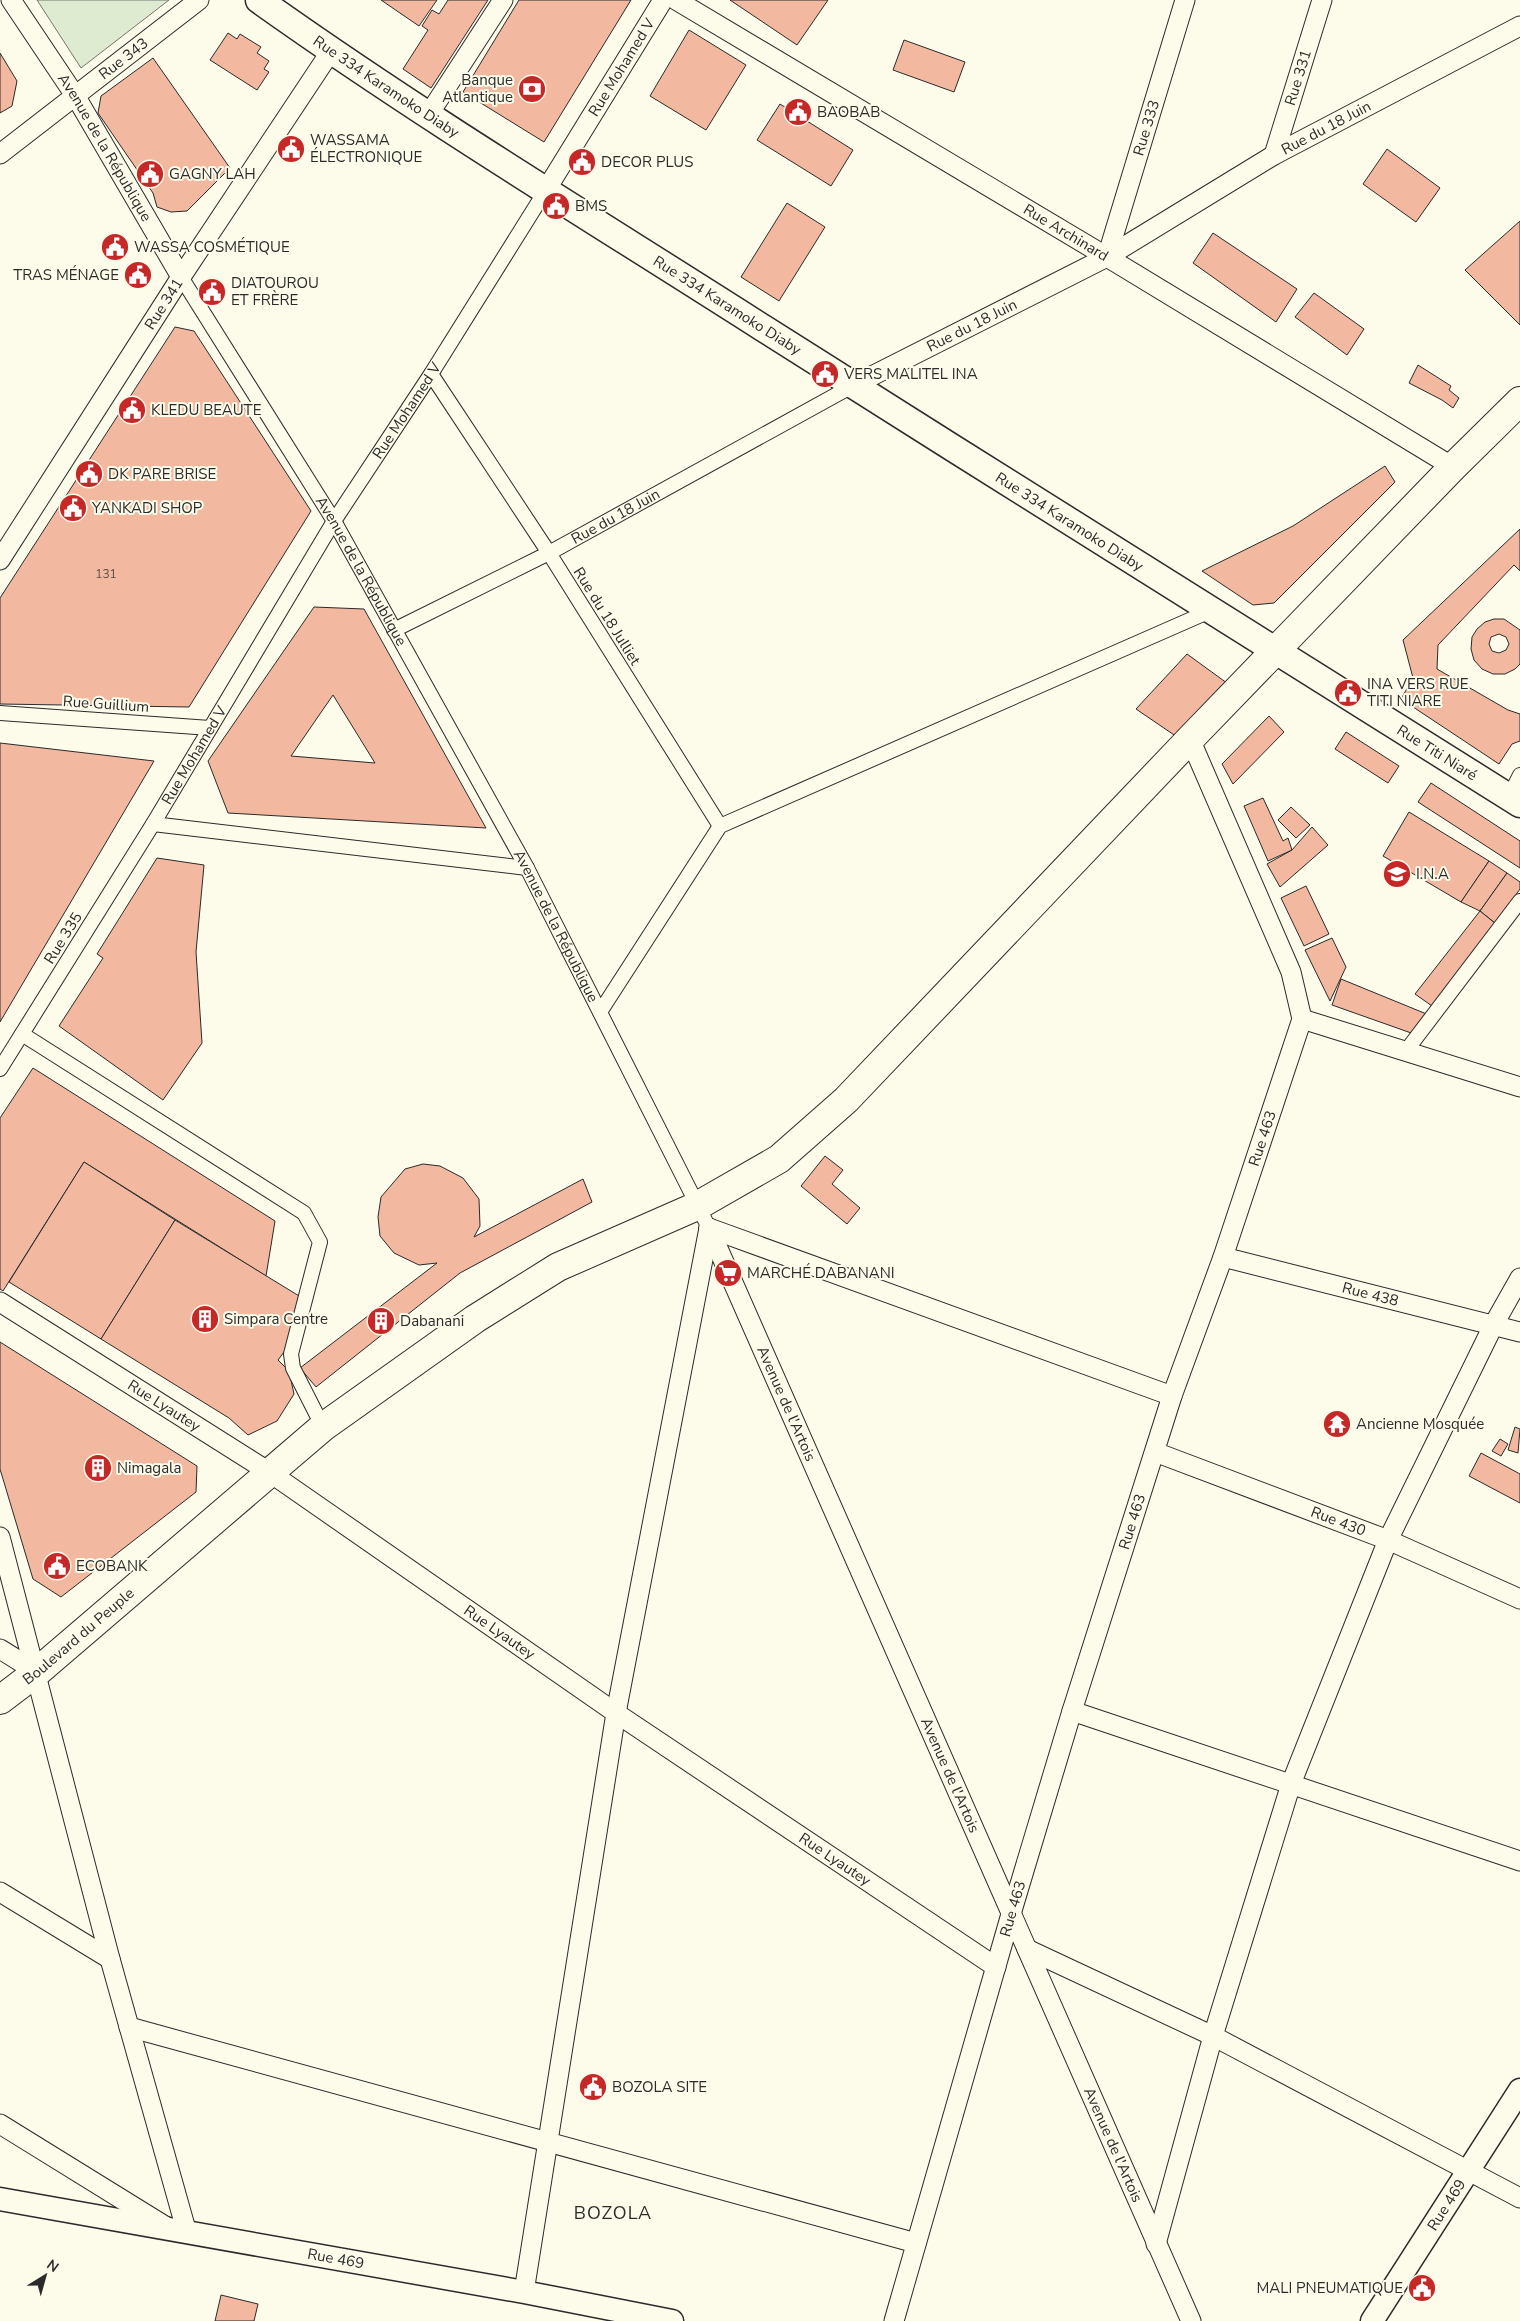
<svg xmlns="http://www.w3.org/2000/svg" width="1520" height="2321" font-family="'Nunito Sans',sans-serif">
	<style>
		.green { fill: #deebd1; stroke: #74746e }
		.building { fill: #f2b8a0; stroke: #2b2b2b; fill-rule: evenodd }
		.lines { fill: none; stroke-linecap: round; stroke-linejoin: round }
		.pedestrian-casing { stroke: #2b2b2b; stroke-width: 16 }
		.minor-casing { stroke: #2b2b2b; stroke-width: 21 }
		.tertiary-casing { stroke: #2b2b2b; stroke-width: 25 }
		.secondary-casing { stroke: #2b2b2b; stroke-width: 29 }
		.primary-casing { stroke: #2b2b2b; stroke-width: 30 }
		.pedestrian { stroke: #fdfbea; stroke-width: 14 }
		.minor { stroke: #fdfbea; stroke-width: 19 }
		.tertiary { stroke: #fdfbea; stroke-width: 22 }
		.secondary { stroke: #fdfbea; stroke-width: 26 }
		.primary { stroke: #fdfbea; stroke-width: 28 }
		.labels { text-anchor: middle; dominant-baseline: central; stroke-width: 4; stroke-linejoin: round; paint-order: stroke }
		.number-label { font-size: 12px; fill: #5d4e48 }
		.street-label { font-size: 15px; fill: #2b2b2b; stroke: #fdfbea }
		.poi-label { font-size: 15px; fill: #2b2b2b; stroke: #fdfbea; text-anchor: start }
		.quarter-label { font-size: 18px; letter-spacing: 1px; fill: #2b2b2b; stroke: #fdfbea }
	</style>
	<rect width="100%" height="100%" fill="#fdfbea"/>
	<path class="green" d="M37,0H169L81,68Z"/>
	<g class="building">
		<path d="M381,0H437L419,26Z"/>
		<path d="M448,0H488L431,88L403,69L428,30L422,26L432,10L439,14Z"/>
		<path d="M519,0H631L544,142L463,92Z"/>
		<path d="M730,0H828L797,45Z"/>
		<path d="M689,30L746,65L706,130L650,96Z"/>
		<path d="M228,33L237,39L240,34L261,47L257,53L269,61L264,69L269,72L257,90L210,60Z"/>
		<path d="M904,40L965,62L954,92L893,70Z"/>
		<path d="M0,53L17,81L12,106L0,113Z"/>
		<path d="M153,58L230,168L187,211L171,212L157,207L153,193L98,113L101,96Z"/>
		<path d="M780,104L853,150L831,186L757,140Z"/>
		<path d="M1387,149L1440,188L1416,222L1363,184Z"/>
		<path d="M787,203L825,227L779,301L741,277Z"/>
		<path d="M1520,221V325L1465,270Z"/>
		<path d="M1213,233L1297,289L1276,322L1193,263Z"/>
		<path d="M1314,293L1364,329L1347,355L1295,317Z"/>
		<path d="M175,327L194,331L311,511L189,707L0,704V598Z"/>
		<path d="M1418,365L1451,386L1449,390L1459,398L1453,408L1442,400L1409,383Z"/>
		<path d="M1385,466L1395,482L1274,603L1253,605L1202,571L1293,526Z"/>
		<path d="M1520,529V571L1514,565L1438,645L1437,669L1508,710L1520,714V741L1512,744L1499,764L1401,699L1413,678L1403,640Z"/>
		<path d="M314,607L364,609L486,828L228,813L208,761ZM333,695L375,763L291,756Z"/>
		<path d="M1494,619H1504L1520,630V664L1515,669L1505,674H1493L1482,669L1474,660L1471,649L1472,637L1477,629L1485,622ZM1499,634L1506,637L1509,644L1506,650L1499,653L1492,651L1489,644L1491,637Z"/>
		<path d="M1187,654L1231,686L1180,739L1136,709Z"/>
		<path d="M1269,716L1284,732L1233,784L1222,764Z"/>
		<path d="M1346,732L1399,766L1388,783L1335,749Z"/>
		<path d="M0,743L154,761L0,1022Z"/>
		<path d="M1431,783L1520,841V868L1418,802Z"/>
		<path d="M1263,798L1283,841L1288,838L1292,850L1268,861L1244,806Z"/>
		<path d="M1291,807L1310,825L1296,838L1278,820Z"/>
		<path d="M1409,812L1489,861L1461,902L1383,856Z"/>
		<path d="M1312,827L1328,845L1280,887L1267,864L1292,850Z"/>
		<path d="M157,858L204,865L196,952L202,1043L163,1100L59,1026L103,958L97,954Z"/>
		<path d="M1489,861L1507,873L1480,911L1461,902Z"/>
		<path d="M1507,873L1520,882V889L1495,923L1480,911Z"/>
		<path d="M1306,886L1329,934L1304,946L1281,898Z"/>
		<path d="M1480,911L1496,924L1432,1006L1415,994Z"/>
		<path d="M1332,938L1346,967L1330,1001L1305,950Z"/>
		<path d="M1341,979L1429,1015L1414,1034L1332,1005Z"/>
		<path d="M33,1068L275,1221L266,1276L84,1162L3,1291L0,1289V1118Z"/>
		<path d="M825,1156L843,1170L832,1184L860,1208L847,1224L801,1186Z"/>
		<path d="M84,1162L175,1220L101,1339L9,1282Z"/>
		<path d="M423,1164L440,1166L463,1178L479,1199L480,1226L474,1237L583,1179L592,1202L460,1273L316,1387L300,1368L437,1263L419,1265L394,1253L380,1236L378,1217L381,1197L405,1169Z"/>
		<path d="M175,1220L304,1299L287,1348L278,1360L289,1371L294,1394L277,1421L248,1435L229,1418L101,1339Z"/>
		<path d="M0,1342L197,1466L196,1492L61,1597L33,1579L0,1469Z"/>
		<path d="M1515,1427L1520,1429L1518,1453L1508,1450Z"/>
		<path d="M1500,1439L1508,1444L1501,1456L1492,1451Z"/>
		<path d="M1481,1453L1520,1474V1503L1469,1476Z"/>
		<path d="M221,2295L258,2304L254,2321H215Z"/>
	</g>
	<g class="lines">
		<defs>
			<g id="pedestrian">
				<path id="s1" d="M181,277L334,521L527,868L709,1228"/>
				<path d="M431,374L549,553L720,826"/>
				<path id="s2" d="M394,630L549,553L854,385"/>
				<path d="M0,713L210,728"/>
				<path d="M1509,797L1520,775"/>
				<path d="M153,824L527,868"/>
				<path d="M600,1012L720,826L1210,611"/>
				<path d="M22,1034L304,1213L320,1242L291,1354L293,1368L323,1427"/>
				<path d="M1406,1051L1520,901"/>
				<path id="s3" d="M0,1069L153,824L334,521L431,374L546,190"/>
			</g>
			<g id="minor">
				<path id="s4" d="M11,0L76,97L181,277"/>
				<path id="s5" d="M676,0L1107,257L1453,467"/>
				<path d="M429,114L503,0"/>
				<path id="s6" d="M0,154L199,0"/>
				<path id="s7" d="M1274,155L1322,0"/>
				<path id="s8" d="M546,190L663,0"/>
				<path id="s9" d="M1107,257L1185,0"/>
				<path id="s10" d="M854,385L1107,257L1274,155L1520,26"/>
				<path id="s11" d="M0,560L181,277L331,51"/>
				<path d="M1302,1019L1520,1087"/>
				<path id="s12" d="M709,1228L1191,2321"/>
				<path d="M709,1228L1172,1396"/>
				<path id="s13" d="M1223,1257L1520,1332"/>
				<path id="s14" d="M0,1302L269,1472L616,1713L996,1967"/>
				<path id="s15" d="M1155,1452L1388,1540L1520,1599"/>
				<path d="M0,1537L110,1959L187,2233"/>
				<path d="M0,1649L37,1672"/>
				<path d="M1072,1711L1520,1861"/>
				<path d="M0,1892L110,1959"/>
				<path d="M1027,1949L1213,2036L1520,2198"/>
				<path d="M129,2027L916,2243"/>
				<path d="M0,2124L165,2226"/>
				<path d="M1156,2244L1213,2036L1291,1784L1388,1540L1494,1324L1520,1278"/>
				<path d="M524,2292L616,1713L709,1228"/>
				<path id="s16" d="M894,2321L1011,1914L1072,1711L1172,1396L1223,1257L1302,1019L1291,972L1190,739"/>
			</g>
			<g id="tertiary">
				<path id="s17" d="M0,2199L524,2292L672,2321"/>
				<path id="s18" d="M1372,2321L1520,2090"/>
			</g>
			<g id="secondary">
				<path id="s19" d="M259,0C422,116 594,220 763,328C1015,487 1266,647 1520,804"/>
			</g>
			<g id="primary">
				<path id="s20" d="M0,1700L37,1672L323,1427L475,1319L558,1267L697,1206L779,1159L846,1100L1190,739L1453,467L1520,401"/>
			</g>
		</defs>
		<use href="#pedestrian" class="pedestrian-casing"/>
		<use href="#minor" class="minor-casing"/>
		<use href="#tertiary" class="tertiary-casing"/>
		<use href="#secondary" class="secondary-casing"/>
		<use href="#primary" class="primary-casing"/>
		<use href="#pedestrian" class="pedestrian"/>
		<use href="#minor" class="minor"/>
		<use href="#tertiary" class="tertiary"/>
		<use href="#secondary" class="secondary"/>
		<use href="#primary" class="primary"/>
	</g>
	<defs>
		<symbol id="bank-disc" viewBox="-11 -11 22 22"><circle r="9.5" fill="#c62828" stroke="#fdfbea"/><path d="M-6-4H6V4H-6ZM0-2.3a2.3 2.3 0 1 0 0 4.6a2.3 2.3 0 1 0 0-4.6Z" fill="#fff"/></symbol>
		<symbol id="civic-disc" viewBox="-11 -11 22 22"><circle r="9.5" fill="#c62828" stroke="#fdfbea"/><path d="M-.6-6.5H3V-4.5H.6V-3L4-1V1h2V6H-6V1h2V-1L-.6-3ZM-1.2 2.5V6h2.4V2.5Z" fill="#fff"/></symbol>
		<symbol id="school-disc" viewBox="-11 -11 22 22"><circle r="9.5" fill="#c62828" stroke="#fdfbea"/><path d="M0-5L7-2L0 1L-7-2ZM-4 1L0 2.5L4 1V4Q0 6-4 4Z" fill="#fff"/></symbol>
		<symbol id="supermarket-disc" viewBox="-11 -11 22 22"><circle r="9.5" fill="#c62828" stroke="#fdfbea"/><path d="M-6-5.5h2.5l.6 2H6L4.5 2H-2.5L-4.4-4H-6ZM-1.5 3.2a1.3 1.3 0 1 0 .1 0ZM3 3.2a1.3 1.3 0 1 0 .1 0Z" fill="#fff"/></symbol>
		<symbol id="building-disc" viewBox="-11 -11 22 22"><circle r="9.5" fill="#c62828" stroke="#fdfbea"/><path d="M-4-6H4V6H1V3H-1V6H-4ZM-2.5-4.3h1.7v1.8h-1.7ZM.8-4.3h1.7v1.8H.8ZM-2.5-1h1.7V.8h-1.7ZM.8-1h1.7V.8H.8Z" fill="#fff"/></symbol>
		<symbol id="temple-disc" viewBox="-11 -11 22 22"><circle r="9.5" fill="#c62828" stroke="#fdfbea"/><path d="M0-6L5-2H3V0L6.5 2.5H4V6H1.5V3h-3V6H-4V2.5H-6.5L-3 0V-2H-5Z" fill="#fff"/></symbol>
	</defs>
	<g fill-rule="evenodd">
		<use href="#bank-disc" x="516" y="73" width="32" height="32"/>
		<use href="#civic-disc" x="782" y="96" width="32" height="32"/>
		<use href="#civic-disc" x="275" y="133" width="32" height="32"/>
		<use href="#civic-disc" x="566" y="146" width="32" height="32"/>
		<use href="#civic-disc" x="134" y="158" width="32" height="32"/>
		<use href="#civic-disc" x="540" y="190" width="32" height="32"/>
		<use href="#civic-disc" x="99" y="231" width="32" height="32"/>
		<use href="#civic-disc" x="122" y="259" width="32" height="32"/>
		<use href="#civic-disc" x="196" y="276" width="32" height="32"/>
		<use href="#civic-disc" x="809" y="358" width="32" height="32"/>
		<use href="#civic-disc" x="116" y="394" width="32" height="32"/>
		<use href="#civic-disc" x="73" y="458" width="32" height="32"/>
		<use href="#civic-disc" x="57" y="492" width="32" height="32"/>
		<use href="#civic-disc" x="1332" y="677" width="32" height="32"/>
		<use href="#school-disc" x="1381" y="858" width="32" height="32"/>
		<use href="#supermarket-disc" x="712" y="1257" width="32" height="32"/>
		<use href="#building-disc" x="189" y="1303" width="32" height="32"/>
		<use href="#building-disc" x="365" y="1305" width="32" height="32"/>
		<use href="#temple-disc" x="1321" y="1408" width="32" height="32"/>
		<use href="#building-disc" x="82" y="1452" width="32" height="32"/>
		<use href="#civic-disc" x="41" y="1550" width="32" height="32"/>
		<use href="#civic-disc" x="577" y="2071" width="32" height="32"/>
		<use href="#civic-disc" x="1406" y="2272" width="32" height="32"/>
	</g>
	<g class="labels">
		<g class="number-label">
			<text x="106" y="574">131</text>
		</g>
		<g class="street-label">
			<text stroke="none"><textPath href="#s6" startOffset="156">Rue 343</textPath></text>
			<text stroke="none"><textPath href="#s8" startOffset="144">Rue Mohamed V</textPath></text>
			<text stroke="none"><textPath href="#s7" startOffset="81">Rue 331</textPath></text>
			<text stroke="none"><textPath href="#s19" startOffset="154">Rue 334 Karamoko Diaby</textPath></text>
			<text stroke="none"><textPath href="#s9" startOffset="135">Rue 333</textPath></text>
			<text stroke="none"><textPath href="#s10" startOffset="538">Rue du 18 Juin</textPath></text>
			<text stroke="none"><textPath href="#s4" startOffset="175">Avenue de la République</textPath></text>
			<text stroke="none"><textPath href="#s5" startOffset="454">Rue Archinard</textPath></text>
			<text stroke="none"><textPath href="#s11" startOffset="304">Rue 341</textPath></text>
			<text stroke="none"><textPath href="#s19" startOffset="559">Rue 334 Karamoko Diaby</textPath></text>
			<text stroke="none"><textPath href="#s10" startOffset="132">Rue du 18 Juin</textPath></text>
			<text stroke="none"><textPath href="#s3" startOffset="774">Rue Mohamed V</textPath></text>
			<text stroke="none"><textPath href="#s2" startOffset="249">Rue du 18 Juin</textPath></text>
			<text stroke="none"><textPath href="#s19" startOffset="964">Rue 334 Karamoko Diaby</textPath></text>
			<text stroke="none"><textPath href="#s1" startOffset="345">Avenue de la République</textPath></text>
			<text transform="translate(607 616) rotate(58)">Rue du 18 Julliet</text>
			<text transform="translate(106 704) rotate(4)">Rue Guillium</text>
			<text stroke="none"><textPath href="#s19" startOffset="1398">Rue Titi Niaré</textPath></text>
			<text stroke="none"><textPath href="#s3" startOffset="369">Rue Mohamed V</textPath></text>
			<text stroke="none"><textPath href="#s1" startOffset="750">Avenue de la République</textPath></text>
			<text transform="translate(63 938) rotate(-58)">Rue 335</text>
			<text stroke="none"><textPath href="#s16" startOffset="1239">Rue 463</textPath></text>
			<text stroke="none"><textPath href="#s13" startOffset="152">Rue 438</textPath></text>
			<text stroke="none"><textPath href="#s12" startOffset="192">Avenue de l'Artois</textPath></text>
			<text stroke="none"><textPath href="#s14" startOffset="194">Rue Lyautey</textPath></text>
			<text stroke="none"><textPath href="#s16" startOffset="834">Rue 463</textPath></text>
			<text stroke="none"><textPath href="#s15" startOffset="196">Rue 430</textPath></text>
			<text stroke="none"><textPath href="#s14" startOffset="599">Rue Lyautey</textPath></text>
			<text stroke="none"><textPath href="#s20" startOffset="101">Boulevard du Peuple</textPath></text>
			<text stroke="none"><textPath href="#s12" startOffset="598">Avenue de l'Artois</textPath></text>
			<text stroke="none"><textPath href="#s14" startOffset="1004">Rue Lyautey</textPath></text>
			<text stroke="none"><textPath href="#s16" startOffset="429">Rue 463</textPath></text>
			<text stroke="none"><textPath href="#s12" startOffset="1002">Avenue de l'Artois</textPath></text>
			<text stroke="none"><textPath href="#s18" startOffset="138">Rue 469</textPath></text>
			<text stroke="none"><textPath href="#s17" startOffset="341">Rue 469</textPath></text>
		</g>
		<g class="poi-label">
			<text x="513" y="80" text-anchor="end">Banque<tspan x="513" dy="17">Atlantique</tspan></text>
			<text x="817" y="112">BAOBAB</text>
			<text x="310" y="140">WASSAMA<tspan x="310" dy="17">ÉLECTRONIQUE</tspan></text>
			<text x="601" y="162">DECOR PLUS</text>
			<text x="169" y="174">GAGNY LAH</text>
			<text x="575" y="206">BMS</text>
			<text x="134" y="247">WASSA COSMÉTIQUE</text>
			<text x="119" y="275" text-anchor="end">TRAS MÉNAGE</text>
			<text x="231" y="283">DIATOUROU<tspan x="231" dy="17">ET FRÈRE</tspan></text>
			<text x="844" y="374">VERS MALITEL INA</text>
			<text x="151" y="410">KLEDU BEAUTE</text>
			<text x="108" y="474">DK PARE BRISE</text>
			<text x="92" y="508">YANKADI SHOP</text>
			<text x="1367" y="684">INA VERS RUE<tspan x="1367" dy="17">TITI NIARE</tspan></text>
			<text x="1416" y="874">I.N.A</text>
			<text x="747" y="1273">MARCHÉ DABANANI</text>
			<text x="224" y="1319">Simpara Centre</text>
			<text x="400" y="1321">Dabanani</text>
			<text x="1356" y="1424">Ancienne Mosquée</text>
			<text x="117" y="1468">Nimagala</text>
			<text x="76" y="1566">ECOBANK</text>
			<text x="612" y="2087">BOZOLA SITE</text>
			<text x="1403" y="2288" text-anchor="end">MALI PNEUMATIQUE</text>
		</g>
		<g class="quarter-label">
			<text x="613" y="2213">BOZOLA</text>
		</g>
	</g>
	<g transform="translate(45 2276) rotate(37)" stroke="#fdfbea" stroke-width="4" paint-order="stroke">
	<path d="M0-4L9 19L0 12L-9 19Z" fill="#2b2b2b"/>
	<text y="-8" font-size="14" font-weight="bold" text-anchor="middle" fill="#2b2b2b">N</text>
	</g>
</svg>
